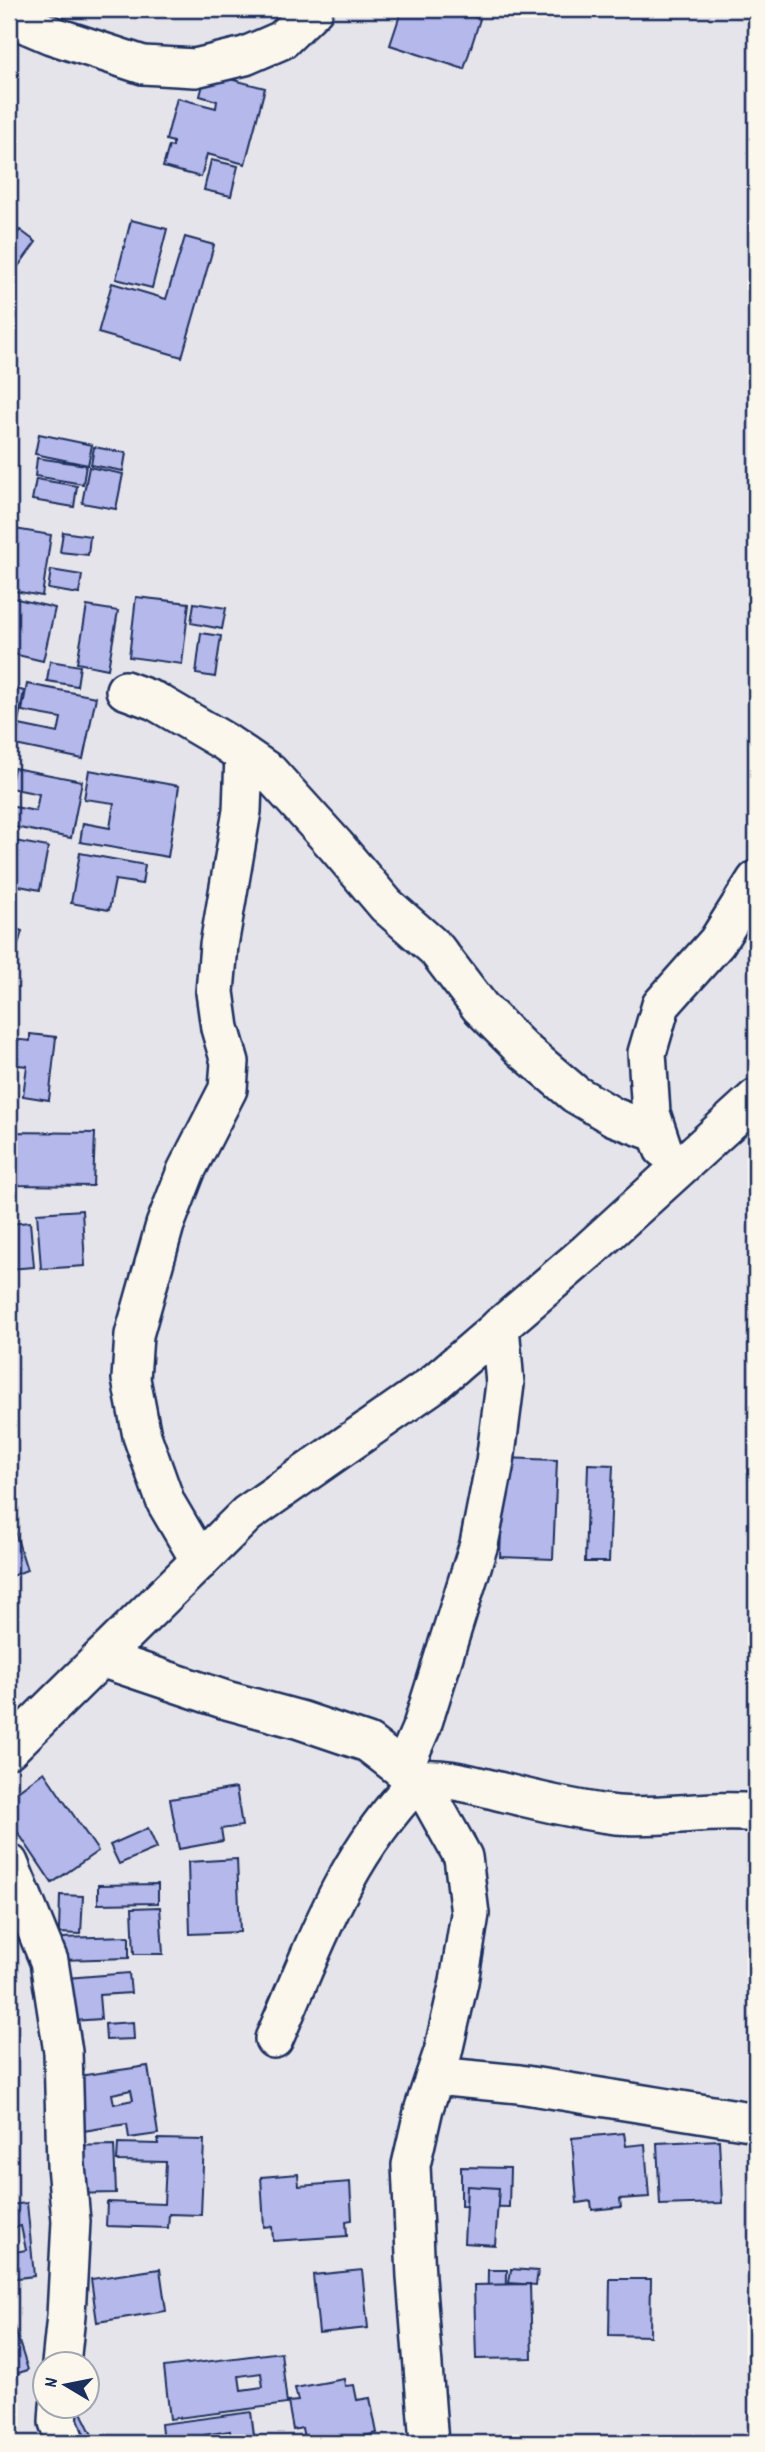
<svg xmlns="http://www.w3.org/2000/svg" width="765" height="2452" font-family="Dekko,sans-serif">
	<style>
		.building { fill: #b5b8ea; stroke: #1b2f5e; stroke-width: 2; fill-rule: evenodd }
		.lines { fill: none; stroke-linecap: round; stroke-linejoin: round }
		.minor-casing { stroke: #1b2f5e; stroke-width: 42 }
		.minor { stroke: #fbf7ec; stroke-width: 37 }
	</style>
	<rect width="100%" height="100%" fill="#e6e4eb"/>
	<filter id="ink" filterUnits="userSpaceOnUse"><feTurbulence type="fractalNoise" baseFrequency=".0143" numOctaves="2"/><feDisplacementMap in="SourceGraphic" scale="14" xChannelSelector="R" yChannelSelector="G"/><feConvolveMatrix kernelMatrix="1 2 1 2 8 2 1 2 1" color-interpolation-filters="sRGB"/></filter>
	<g filter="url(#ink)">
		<g class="building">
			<path d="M402,9H448L480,19L464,69L390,45Z"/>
			<path d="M206,73L265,88L245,164L207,154L201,177L163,167L169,146L173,147V142L166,140L177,98L216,108L217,101L200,96Z"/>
			<path d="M211,160L238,166L231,196L204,190Z"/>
			<path d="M131,220L167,229L152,288L116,279Z"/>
			<path d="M20,230L36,242L14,272L9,268V245Z"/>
			<path d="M185,237L214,245L182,357L98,333L112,283L166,299Z"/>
			<path d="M39,434L92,445L88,465L35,454Z"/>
			<path d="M94,447L126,453L123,471L91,465Z"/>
			<path d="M37,458L86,465L83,484L35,476Z"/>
			<path d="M89,467L123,474L116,509L82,503Z"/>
			<path d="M36,479L77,486L74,507L32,500Z"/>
			<path d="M9,528L51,535L42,596L9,590Z"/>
			<path d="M63,532L90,536L88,555L60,552Z"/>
			<path d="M51,570L82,575L79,594L48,589Z"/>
			<path d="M9,597L55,608L43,661L9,653Z"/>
			<path d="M136,597L189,603L182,664L129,657Z"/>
			<path d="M194,603L226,608L222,629L191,623Z"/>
			<path d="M87,606L118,611L108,669L77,663Z"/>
			<path d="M201,633L221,636L215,677L196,674Z"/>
			<path d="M50,661L80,666L77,686L47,681Z"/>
			<path d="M27,684L96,697L83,759L15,745L19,725L58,733L61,718L22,711Z"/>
			<path d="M9,687L24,691L14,743L9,742Z"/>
			<path d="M14,768L82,781L71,838L9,826V806L36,811L39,794L10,788Z"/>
			<path d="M89,770L179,786L168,857L80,842L83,823L110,828L114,803L84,799Z"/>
			<path d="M9,840L48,847L40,890L9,884Z"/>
			<path d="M80,853L145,865L142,884L115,880L109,910L71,903Z"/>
			<path d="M9,927L22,931L9,976Z"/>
			<path d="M30,1034L56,1037L49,1100L23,1096L27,1066L9,1064L12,1039L30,1041Z"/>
			<path d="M9,1132L95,1133L93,1186L9,1185Z"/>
			<path d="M82,1210L85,1266L41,1269L37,1213Z"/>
			<path d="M30,1222L34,1267L9,1269V1224Z"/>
			<path d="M504,1458L557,1460L553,1559L500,1557Z"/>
			<path d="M588,1464L613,1465L609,1562H585Z"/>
			<path d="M9,1513L27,1570L9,1577Z"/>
			<path d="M44,1772L98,1851L52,1883L9,1819V1797Z"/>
			<path d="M236,1788L242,1826L221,1829L223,1841L179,1849L170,1799Z"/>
			<path d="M148,1828L157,1848L119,1864L110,1845Z"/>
			<path d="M237,1859L240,1932L190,1934L188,1862Z"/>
			<path d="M158,1884V1903L98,1904V1885Z"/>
			<path d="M60,1895L83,1896L81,1934L59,1933Z"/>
			<path d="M160,1907L163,1954H134L132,1908Z"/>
			<path d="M129,1936V1958L62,1960L61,1938Z"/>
			<path d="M129,1973L131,1993L99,1995L101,2019L57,2022L54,1979Z"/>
			<path d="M9,1990L12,2029H9Z"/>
			<path d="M133,2022L134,2039L106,2040L105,2024Z"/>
			<path d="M148,2066L158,2134L129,2138L127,2124L71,2133L64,2078ZM131,2090L133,2100L114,2104L112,2094Z"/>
			<path d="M624,2133L626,2146L645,2144L649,2197L620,2199L621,2207L592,2210L591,2201L577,2203L572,2138Z"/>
			<path d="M158,2139L204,2140L201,2215L169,2214L168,2228L106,2226L107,2202L164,2204L166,2162L117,2161L118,2143L158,2144Z"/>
			<path d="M719,2140L722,2203L660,2205L657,2143Z"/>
			<path d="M114,2145L116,2193L66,2194L64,2146Z"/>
			<path d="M461,2167L510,2168L509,2207L461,2206Z"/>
			<path d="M298,2174L299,2186L350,2182L352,2220L346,2221L347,2236L273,2241L272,2226L264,2227L261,2177Z"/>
			<path d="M467,2186L499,2188L495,2245L464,2243Z"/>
			<path d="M27,2203L34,2276L9,2279V2253L26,2250L21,2226L9,2229V2205Z"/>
			<path d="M160,2269L166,2311L97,2322L91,2279Z"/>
			<path d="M511,2269L538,2271L536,2285L509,2283Z"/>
			<path d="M362,2270L368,2328L319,2333L313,2275Z"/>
			<path d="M488,2270H507L506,2332L487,2331Z"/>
			<path d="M610,2279H651L650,2336L609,2335Z"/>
			<path d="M530,2284L532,2358L476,2359L474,2285Z"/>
			<path d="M11,2316L28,2370L9,2376V2317Z"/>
			<path d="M281,2352L287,2404L170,2419L164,2367ZM261,2373L263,2387L241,2390L239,2376Z"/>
			<path d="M344,2379L345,2386L354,2385L357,2400L370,2398L377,2433L364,2436L365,2443H305L302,2428L293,2430L288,2402L298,2401L295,2388Z"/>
			<path d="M61,2406H78L96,2443H59Z"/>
			<path d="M251,2412L255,2443H232L230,2431L204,2435L205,2443H163L161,2424Z"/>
		</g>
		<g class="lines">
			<defs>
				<g id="minor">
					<path d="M9,17L51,35L143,65L195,68L245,56L282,40L314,9"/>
					<path d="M125,690L155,701L225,742L269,772L336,846L386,905L436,949L480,1007L522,1049L575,1094L614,1117L657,1133"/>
					<path d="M663,1149L651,1113L647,1053L661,1005L717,942L756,880"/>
					<path d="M200,1561L166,1503L142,1436L131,1379L134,1335L165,1225L186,1171L228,1089L230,1062L220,1028L215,992L219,945L242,811L244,755"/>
					<path d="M101,1658L226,1700L300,1720L368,1743L403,1770L430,1798L463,1857L470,1914L459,1982L443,2052L424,2108L411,2165L416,2277L429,2443"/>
					<path d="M9,1749L247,1514L432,1385L587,1252L756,1098"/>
					<path d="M403,1770L422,1726L479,1544L495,1462L505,1384L500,1326"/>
					<path d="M412,1780C445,1775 474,1785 506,1793C542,1802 580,1811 617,1815C663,1819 710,1808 756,1813"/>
					<path d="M9,1863L49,1961L63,2052L66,2165L71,2221L66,2316L61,2364"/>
					<path d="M274,2039C316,1944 342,1860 416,1783"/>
					<path d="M435,2076L519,2084L756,2122"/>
					<path d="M59,2406L58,2422L66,2443"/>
				</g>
			</defs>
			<use href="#minor" class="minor-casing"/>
			<use href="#minor" class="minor"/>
		</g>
	</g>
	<rect width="765" height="2452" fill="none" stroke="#fbf7ec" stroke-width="35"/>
	<rect x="18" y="18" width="730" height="2417" fill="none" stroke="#1b2f5e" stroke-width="2.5" filter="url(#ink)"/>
	<g transform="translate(66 2385) rotate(280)"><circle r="33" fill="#fbf7ec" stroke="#a1a7b3" stroke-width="2"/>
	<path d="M0-5L12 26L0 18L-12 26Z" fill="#1b2f5e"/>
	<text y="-10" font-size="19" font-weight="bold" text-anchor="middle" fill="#1b2f5e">N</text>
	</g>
</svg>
